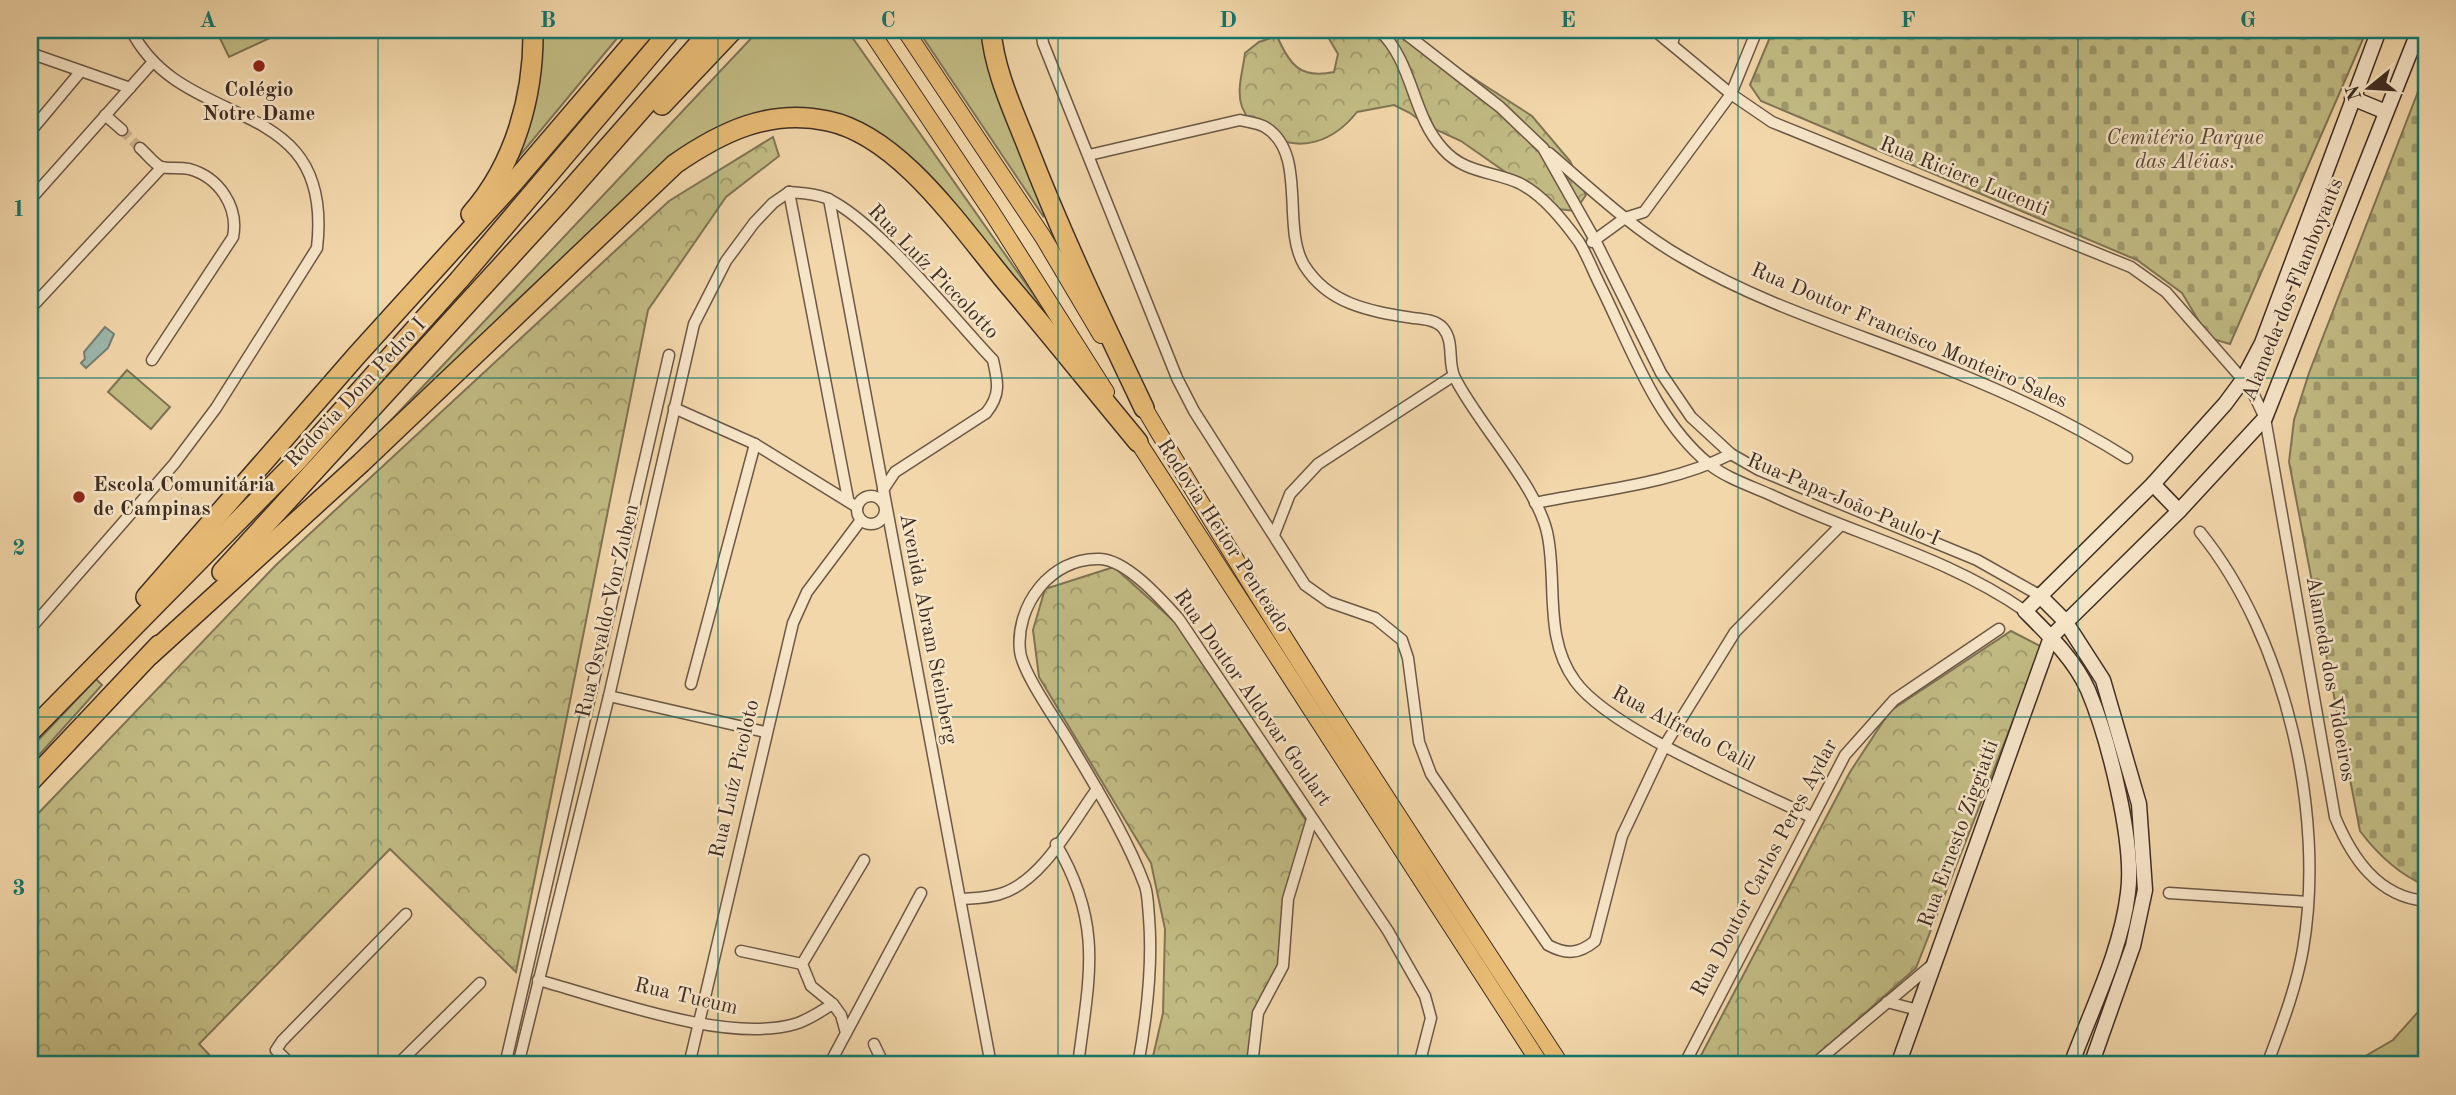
<svg xmlns="http://www.w3.org/2000/svg" width="2456" height="1095" font-family="'Old Standard TT',serif">
	<style>
		.grass { fill: #c2bc84; stroke: #807454; stroke-width: 2 }
		.forest { fill: url(#forest-crowns); stroke: #807454; stroke-width: 2 }
		.cemetery { fill: url(#cemetery-stones); stroke: #807454; stroke-width: 2 }
		.water { fill: #9cb8ae; stroke: #778076; stroke-width: 2 }
		.lines { fill: none; stroke-linecap: round; stroke-linejoin: round }
		.street-tunnel { stroke: #ceb58f; stroke-width: 10; stroke-dasharray: 10 5; stroke-linecap: butt }
		.street-casing { stroke: #6c5845; stroke-width: 13 }
		.secondary-casing { stroke: #3f2d23; stroke-width: 17 }
		.primary-casing { stroke: #3f2d23; stroke-width: 18 }
		.highway-casing { stroke: #3f2d23; stroke-width: 22 }
		.street { stroke: #f7e5c8; stroke-width: 10 }
		.secondary { stroke: #f7e5c8; stroke-width: 14 }
		.primary { stroke: #e9bc75; stroke-width: 16 }
		.highway { stroke: #e9bc75; stroke-width: 19 }
		.grid { fill: none; stroke: #0f766e; stroke-width: 2; stroke-opacity: 0.55 }
		.poi-dot { fill: #8f2418; stroke: #f7e5c8; stroke-width: 2.5 }
		.labels { text-anchor: middle; dominant-baseline: central; stroke-width: 5; stroke-linejoin: round; paint-order: stroke }
		.poi-label { font-size: 21px; font-weight: bold; fill: #3f2d23; stroke: #f7e5c8 }
		.park-label { font-size: 21px; font-style: italic; fill: #594a36; stroke: #f7e5c8 }
		.street-label { font-size: 21px; fill: #3f2d23; stroke: #f7e5c8 }
		.neatline { fill: none; stroke: #0f766e; stroke-width: 2.5 }
		.grid-label { font-size: 23px; text-anchor: middle; font-weight: bold; fill: #0f766e }
	</style>
	<defs>
		<pattern id="forest-crowns" width="20" height="18" patternUnits="userSpaceOnUse" patternTransform="scale(1.75)"><rect width="20" height="18" fill="#c2bc84"/><path d="M2 6a3 3 0 1 1 6 0M12 15a3 3 0 1 1 6 0" fill="none" stroke="#9f996c"/></pattern>
		<pattern id="cemetery-stones" width="16" height="16" patternUnits="userSpaceOnUse" patternTransform="scale(1.75)"><rect width="16" height="16" fill="#c2bc84"/><path d="M2 7V4a2 2 0 0 1 4 0v3zM10 15v-3a2 2 0 0 1 4 0v3z" fill="#9f996c"/></pattern>
	</defs>
	<rect width="100%" height="100%" fill="#f2d7aa"/>
	<filter id="stains"><feTurbulence type="fractalNoise" baseFrequency=".00286" numOctaves="4"/><feColorMatrix values="0 0 0 0 .2 0 0 0 0 .09 0 0 0 0 .02 0 0 0 .5 -.17"/></filter>
	<radialGradient id="worn" r=".72"><stop offset=".6" stop-color="#630" stop-opacity="0"/><stop offset="1" stop-color="#630" stop-opacity=".3"/></radialGradient>
	<g class="grass">
		<path d="M216,30H287L229,57Z"/>
		<path d="M540,30H624L517,159Z"/>
		<path d="M759,30H847L1057,328L1056,334L973,234L842,119L720,128L379,433Z"/>
		<path d="M918,30H982C996,93 1019,150 1045,208L1043,216Z"/>
		<path d="M127,370L170,407L151,429L108,392Z"/>
		<path d="M96,679L102,685L30,765V749Z"/>
		<path d="M2426,1003V1065H2350L2393,1040Z"/>
	</g>
	<g class="forest">
		<path d="M1318,30H1399L1532,116L1570,161L1586,195L1575,211L1558,209L1461,141L1426,125L1410,113L1394,105L1357,112C1334,141 1301,154 1267,134C1256,128 1247,120 1242,107C1236,90 1243,71 1245,53L1259,42L1277,36C1290,66 1301,79 1334,72L1338,54L1328,37Z"/>
		<path d="M773,137L779,156L726,197L648,310L516,972L390,849L199,1044L219,1065H30V822L276,565L669,201Z"/>
		<path d="M1114,567L1175,622L1307,822L1280,966L1256,1011L1248,1065H1151L1163,1013L1165,929L1151,863L1039,677L1033,630L1045,589Z"/>
		<path d="M2011,631L2042,647L1916,968L1806,1065H1696L1850,772L1890,711Z"/>
	</g>
	<g class="cemetery">
		<path d="M1773,30H2367L2230,344L2209,338L2182,293L2137,260L1761,101L1750,85Z"/>
		<path d="M2426,71V886C2398,874 2378,855 2360,831L2289,462L2294,420L2309,373Z"/>
	</g>
	<path class="water" d="M105,327L114,334L108,348L86,368L81,363L85,359L84,352Z"/>
	<g class="lines">
		<path class="street-tunnel" d="M122,130L140,148"/>
		<defs>
			<g id="street">
				<path d="M1041,30L1043,43L1177,378L1194,411L1305,585L1329,602L1375,618L1402,640L1408,658L1419,742L1431,774L1548,945C1566,955 1579,954 1595,941L1622,836L1665,745L1735,632L1841,525"/>
				<path d="M1379,30C1414,63 1411,114 1443,149C1464,173 1492,171 1519,183C1543,195 1563,220 1579,242C1587,255 1593,271 1600,285C1630,345 1655,420 1709,464C1726,478 1751,486 1771,495C1855,535 1948,557 2025,611"/>
				<path d="M1401,30L1500,107L1543,148L1595,240L1661,373L1691,417L1731,454L1759,470L1977,560L2039,595"/>
				<path d="M1654,30L1731,94L1772,122L2131,267L2166,292L2251,389L2265,418L2335,817C2352,858 2378,897 2426,901"/>
				<path d="M1672,44L1676,30"/>
				<path d="M30,53L130,88"/>
				<path d="M105,115L122,130"/>
				<path d="M30,132L81,71"/>
				<path d="M140,148C146,153 154,164 161,167C168,169 180,167 189,169C219,177 239,207 233,237L152,360"/>
				<path d="M1549,153C1592,190 1634,230 1683,258C1768,308 1861,334 1952,371C2012,395 2072,423 2127,458"/>
				<path d="M1089,155L1240,120C1248,122 1259,123 1265,127C1308,153 1281,226 1304,265C1329,305 1370,311 1413,318C1423,319 1436,320 1443,328C1455,342 1447,363 1455,378C1478,424 1540,489 1548,537C1557,585 1544,639 1575,681C1610,730 1753,788 1811,817"/>
				<path d="M789,192C802,193 814,193 826,198C876,220 953,318 993,360C998,382 1001,395 986,413L895,472L883,490"/>
				<path d="M789,192L848,499"/>
				<path d="M829,199L991,1065"/>
				<path d="M30,200L152,63"/>
				<path d="M1592,242L1625,218L1644,212L1731,94L1757,30"/>
				<path d="M30,309L162,167"/>
				<path d="M30,354V375"/>
				<path d="M674,408L755,444L857,507"/>
				<circle cx="871" cy="510" r="14"/>
				<path d="M1535,503C1599,490 1672,484 1731,454"/>
				<path d="M2200,532C2286,638 2326,815 2303,949C2296,989 2281,1027 2267,1065"/>
				<path d="M1274,535L1290,494L1318,464L1453,376"/>
				<path d="M30,629L174,464L216,408L317,248C335,90 184,135 131,30"/>
				<path d="M691,684L755,444"/>
				<path d="M609,696L765,732"/>
				<path d="M1056,844C1104,925 1089,977 1078,1065"/>
				<path d="M2169,893L2308,902"/>
				<path d="M962,899C974,898 988,898 1000,894C1042,882 1072,823 1097,789"/>
				<path d="M741,951L802,964"/>
				<path d="M538,980C608,999 726,1044 795,1024C809,1020 821,1011 833,1004L841,1015L846,1033"/>
				<path d="M1887,1002L1918,1010"/>
				<path d="M833,1004L811,986L802,964L864,860"/>
				<path d="M874,1044L884,1065"/>
				<path d="M292,1065L276,1050L282,1041L406,914"/>
				<path d="M397,1065L480,983"/>
				<path d="M505,1065L669,355"/>
				<path d="M518,1065L609,696L694,324L726,261L754,223L773,203L789,192"/>
				<path d="M689,1065L793,623L807,592L861,520"/>
				<path d="M829,1065L921,893"/>
				<path d="M1138,1065C1147,1016 1153,967 1149,917C1148,907 1148,895 1145,886C1126,835 1095,786 1068,740C1056,720 1022,672 1020,651C1015,607 1050,557 1100,559C1127,560 1162,600 1179,619L1388,931L1425,996L1431,1018L1419,1065"/>
				<path d="M1252,1065L1258,1013L1283,966L1288,899L1312,819"/>
				<path d="M1684,1065L1845,755L1894,700L1999,629"/>
				<path d="M1813,1065L1933,964"/>
			</g>
			<g id="secondary">
				<path d="M2352,98L2386,112"/>
				<path d="M2153,484L2179,511"/>
				<path d="M2039,595L2065,621L2103,680L2139,804L2145,890L2133,946L2091,1065"/>
				<path d="M1898,1065L2051,637L2179,511L2265,418L2419,30"/>
				<path d="M2071,1065C2091,1010 2121,952 2128,893C2135,843 2108,737 2088,690C2075,660 2048,634 2025,611L2153,484L2225,404L2242,381L2262,343L2379,30"/>
			</g>
			<g id="primary">
				<path d="M870,30L991,211L1106,392"/>
				<path d="M905,30L1043,237L1101,335"/>
				<path d="M1139,399C1272,626 1417,845 1561,1065"/>
				<path d="M1133,434L1541,1065"/>
			</g>
			<g id="highway">
				<path d="M991,30C994,70 1013,110 1028,148C1062,236 1103,322 1144,408"/>
				<path d="M662,105L733,30"/>
				<path d="M471,214C515,164 534,95 533,30"/>
				<path d="M222,572L559,203L711,30"/>
				<path d="M146,597L357,355L513,183L644,30"/>
				<path d="M150,655L361,463L675,164C721,132 770,108 828,121C900,136 961,228 1006,282C1051,335 1094,389 1138,442"/>
				<path d="M30,732L298,460L459,280L671,30"/>
				<path d="M30,782L159,645"/>
			</g>
		</defs>
		<use href="#street" class="street-casing"/>
		<use href="#secondary" class="secondary-casing"/>
		<use href="#primary" class="primary-casing"/>
		<use href="#highway" class="highway-casing"/>
		<use href="#street" class="street"/>
		<use href="#secondary" class="secondary"/>
		<use href="#primary" class="primary"/>
		<use href="#highway" class="highway"/>
	</g>
	<path class="grid" d="M378,30V1065M718,30V1065M1058,30V1065M1398,30V1065M1738,30V1065M2078,30V1065M30,378H2426M30,717H2426"/>
	<g class="poi-dot">
		<circle cx="259" cy="66" r="7"/>
		<circle cx="79" cy="497" r="7"/>
	</g>
	<g class="labels">
		<g class="poi-label">
			<text x="259" y="90">Colégio<tspan x="259" dy="24">Notre Dame</tspan></text>
			<text x="93" y="485" text-anchor="start">Escola Comunitária<tspan x="93" dy="24">de Campinas</tspan></text>
		</g>
		<g class="park-label">
			<text x="2185" y="138">Cemitério Parque<tspan x="2185" dy="24">das Aléias.</tspan></text>
		</g>
		<g class="street-label">
			<text transform="translate(1964 177) rotate(22)">Rua Riciere Lucenti</text>
			<text transform="translate(933 272) rotate(46)">Rua Luíz Piccolotto</text>
			<text transform="translate(2293 290) rotate(-68)">Alameda dos Flamboyants</text>
			<text transform="translate(1909 336) rotate(23)">Rua Doutor Francisco Monteiro Sales</text>
			<text transform="translate(356 393) rotate(-47)">Rodovia Dom Pedro I</text>
			<text transform="translate(1843 500) rotate(23)">Rua Papa João Paulo I</text>
			<text transform="translate(1223 536) rotate(57)">Rodovia Heitor Penteado</text>
			<text transform="translate(608 611) rotate(-77)">Rua Osvaldo Von Zuben</text>
			<text transform="translate(928 629) rotate(79)">Avenida Abram Steinberg</text>
			<text transform="translate(2330 679) rotate(80)">Alameda dos Vidoeiros</text>
			<text transform="translate(1252 698) rotate(55)">Rua Doutor Aldovar Goulart</text>
			<text transform="translate(1683 729) rotate(28)">Rua Alfredo Calil</text>
			<text transform="translate(735 779) rotate(-77)">Rua Luíz Picoloto</text>
			<text transform="translate(1959 834) rotate(-70)">Rua Ernesto Ziggiatti</text>
			<text transform="translate(1765 868) rotate(-62)">Rua Doutor Carlos Peres Aydar</text>
			<text transform="translate(686 997) rotate(13)">Rua Tucum</text>
		</g>
	</g>
	<rect width="2456" height="1095" fill="none" stroke="#f2d7aa" stroke-width="77"/>
	<g transform="translate(2369 88) rotate(252)" stroke="#f7e5c8" stroke-width="5" paint-order="stroke">
	<path d="M0-5L12 26L0 18L-12 26Z" fill="#3f2d23"/>
	<text y="-10" font-size="19" font-weight="bold" text-anchor="middle" fill="#3f2d23">N</text>
	</g>
	<rect x="38" y="38" width="2380" height="1018" class="neatline"/>
	<g class="grid-label">
		<text x="208" y="27">A</text>
		<text x="548" y="27">B</text>
		<text x="888" y="27">C</text>
		<text x="1228" y="27">D</text>
		<text x="1568" y="27">E</text>
		<text x="1908" y="27">F</text>
		<text x="2248" y="27">G</text>
		<text x="19" y="216">1</text>
		<text x="19" y="555">2</text>
		<text x="19" y="895">3</text>
	</g>
	<rect width="100%" height="100%" filter="url(#stains)"/>
	<rect width="100%" height="100%" fill="url(#worn)"/>
</svg>
